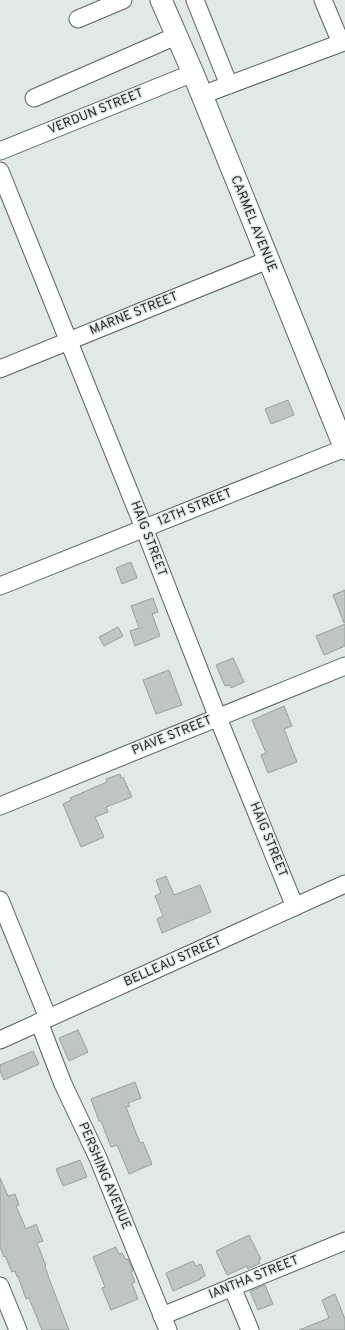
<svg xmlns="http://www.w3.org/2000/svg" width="345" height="1330" font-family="Overpass,sans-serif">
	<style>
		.building { fill: #bec5c2; stroke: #98a09d }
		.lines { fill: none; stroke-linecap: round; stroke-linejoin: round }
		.minor-casing { stroke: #59605d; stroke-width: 19 }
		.major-casing { stroke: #59605d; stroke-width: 23 }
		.minor { stroke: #fff; stroke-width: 17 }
		.major { stroke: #fff; stroke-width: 21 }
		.labels { text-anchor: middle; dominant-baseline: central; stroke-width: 3; stroke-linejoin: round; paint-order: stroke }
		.street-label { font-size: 13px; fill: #262928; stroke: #e1e9e5 }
	</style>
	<rect width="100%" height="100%" fill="#e1e9e5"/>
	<g class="building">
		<path d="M288,400L294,415L271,424L265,409Z"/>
		<path d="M131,562L137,578L122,584L116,568Z"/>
		<path d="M345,590V622L344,623L333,595Z"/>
		<path d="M153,598L158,612L152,614L160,636L135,646L130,631L139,628L131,606Z"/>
		<path d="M345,624V646L324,655L316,636Z"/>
		<path d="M118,627L123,636L104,646L99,637Z"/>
		<path d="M233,658L244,682L231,688L230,685L225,686L216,665Z"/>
		<path d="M169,670L182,705L156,714L143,680Z"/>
		<path d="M284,706L292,726L284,729L297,762L268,773L261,755L266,753L252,720Z"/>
		<path d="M120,774L121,778L123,777L132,797L106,807L108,812L95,817L104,837L81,847L63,804L71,800L70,798L107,782L106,779Z"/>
		<path d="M166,876L174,895L200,885L211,912L162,933L157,919L163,916L155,896L161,893L156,880Z"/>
		<path d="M78,1030L88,1052L69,1061L59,1038Z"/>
		<path d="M33,1051L39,1064L4,1080L0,1071V1065Z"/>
		<path d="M135,1082L141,1098L128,1103L130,1106L126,1107L140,1143L143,1142L152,1164L129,1174L117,1145L111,1147L101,1121H99L91,1099Z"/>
		<path d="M80,1160L87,1177L63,1186L56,1169Z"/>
		<path d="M0,1178L8,1196L15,1194L19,1205L16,1206L26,1229L36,1224L43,1241L37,1243L46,1266L45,1267L53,1289L69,1330H42L29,1298L26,1299L18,1276L17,1277L15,1271L12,1272L5,1256L4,1257L0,1247Z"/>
		<path d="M249,1235L261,1259L259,1260L260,1263L248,1269L247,1266L227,1275L216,1251Z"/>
		<path d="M116,1247L119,1254L122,1253L126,1260L128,1259L133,1271L131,1272L135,1282L132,1284L138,1299L111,1310L102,1288L105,1287L93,1257Z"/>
		<path d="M193,1261L196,1266L201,1264L205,1276L200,1278L201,1279L173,1291L166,1273Z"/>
		<path d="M265,1285L273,1304L258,1310L250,1291Z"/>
		<path d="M335,1294L345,1319V1330H299L329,1318L322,1300Z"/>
	</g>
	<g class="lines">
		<defs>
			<g id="minor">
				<path d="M195,0L229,85"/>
				<path d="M78,19L123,0"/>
				<path d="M202,95L341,43L323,0"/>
				<path d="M34,98L176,36"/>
				<path d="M0,151L193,73"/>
				<path d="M0,171L144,528L218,718L295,907"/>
				<path d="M0,369L268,260"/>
				<path d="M0,586L345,448"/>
				<path d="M0,806L345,666"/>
				<path d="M0,900L48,1018"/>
				<path d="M39,1022L63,1084L98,1158L168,1330"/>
				<path d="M0,1040L345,884"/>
				<path d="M0,1286L18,1330"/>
				<path d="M232,1287L250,1330"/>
				<path d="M162,1316L345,1241"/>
			</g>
			<path id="major" d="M161,0L193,73L345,449"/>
		</defs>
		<use href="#minor" class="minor-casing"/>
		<use href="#major" class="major-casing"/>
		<use href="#minor" class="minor"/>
		<use href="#major" class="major"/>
	</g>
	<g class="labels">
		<g class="street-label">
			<text transform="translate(96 112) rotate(-22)">VERDUN STREET</text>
			<text transform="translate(253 224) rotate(68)">CARMEL AVENUE</text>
			<text transform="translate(134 314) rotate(-22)">MARNE STREET</text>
			<text transform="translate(195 508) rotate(-22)">12TH STREET</text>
			<text transform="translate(148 539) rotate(69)">HAIG STREET</text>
			<text transform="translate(172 736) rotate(-22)">PIAVE STREET</text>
			<text transform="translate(268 840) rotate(68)">HAIG STREET</text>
			<text transform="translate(173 962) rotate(-24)">BELLEAU STREET</text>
			<text transform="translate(104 1176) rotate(67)">PERSHING AVENUE</text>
			<text transform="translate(254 1278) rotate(-22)">IANTHA STREET</text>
		</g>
	</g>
</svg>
